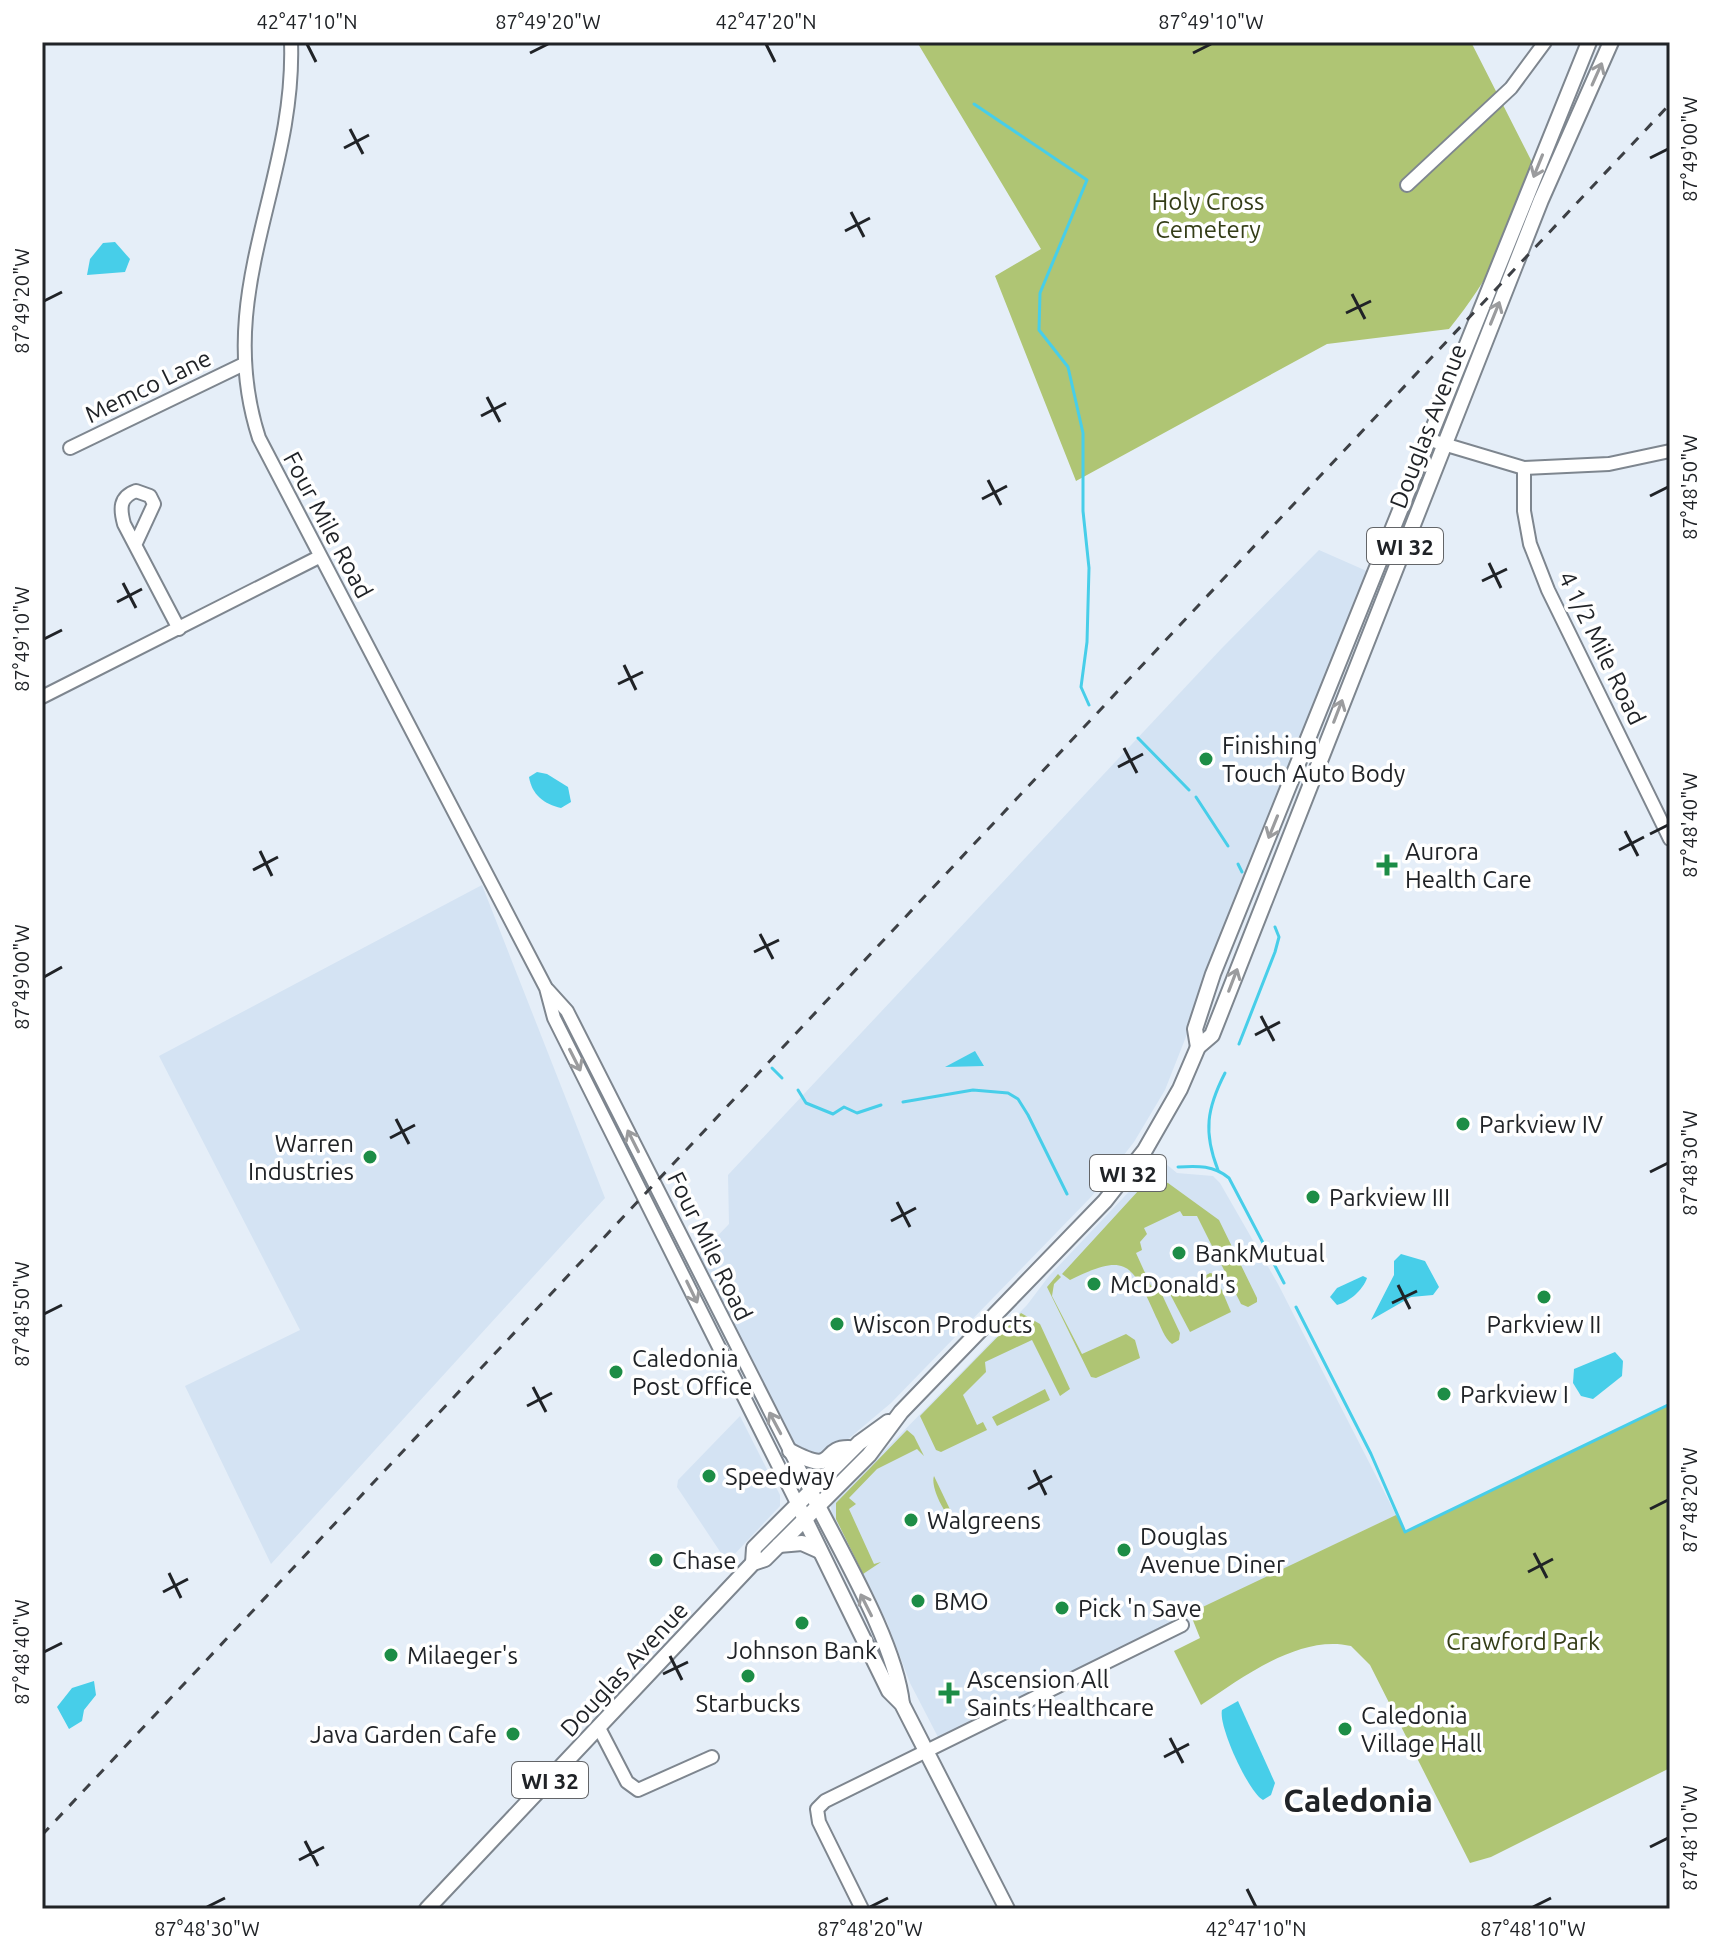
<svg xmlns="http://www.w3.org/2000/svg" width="1712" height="1951" font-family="Ubuntu,sans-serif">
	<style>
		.built { fill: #d4e3f3 }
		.green { fill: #afc574 }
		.water { fill: #47cee9 }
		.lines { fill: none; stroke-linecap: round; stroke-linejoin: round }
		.stream { stroke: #47cee9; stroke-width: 3 }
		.minor-casing { stroke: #7e868f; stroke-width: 16 }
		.major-casing { stroke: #7e868f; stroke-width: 18 }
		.minor { stroke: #fff; stroke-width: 12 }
		.major { stroke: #fff; stroke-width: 14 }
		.rail { stroke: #3d4045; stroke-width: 3; stroke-dasharray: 10 10; stroke-linecap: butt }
		.oneway { stroke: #9b9c9e }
		.ticks { fill: none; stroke: #202327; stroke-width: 3 }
		.poi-dot { fill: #1d8d46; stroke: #fff; stroke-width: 3 }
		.labels { text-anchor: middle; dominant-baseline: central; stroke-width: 7; stroke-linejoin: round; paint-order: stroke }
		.shield { fill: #fff; stroke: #636568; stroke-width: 2 }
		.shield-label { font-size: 22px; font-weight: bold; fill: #202327 }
		.park-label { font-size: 24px; fill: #343d17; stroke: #fff }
		.street-label { font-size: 24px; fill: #202327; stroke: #fff }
		.poi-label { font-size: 24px; fill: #202327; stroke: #fff; text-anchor: start }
		.district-label { font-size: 32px; font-weight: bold; fill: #202327; stroke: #fff }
		.neatline { fill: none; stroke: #202327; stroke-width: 3 }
		.ticks-label { font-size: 20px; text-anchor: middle; fill: #202327 }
	</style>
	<rect width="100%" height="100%" fill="#e5eef8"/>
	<g class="built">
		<path d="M1319,550L1369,572L1165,1090L1134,1142L1091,1197L891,1403L828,1456L813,1460L797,1447L699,1255L729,1224L728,1175L1222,648Z"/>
		<path d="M482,885L605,1198L271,1564L185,1386L300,1330L159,1056Z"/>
		<path d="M1160,1159L1177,1173L1213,1176L1220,1183L1278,1284L1396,1515L938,1737L910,1683L887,1622L832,1521L831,1505L1027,1305L1049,1276Z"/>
		<path d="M740,1416L780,1495V1506L730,1559L723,1556L677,1487L678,1480Z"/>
	</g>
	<g class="green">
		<path d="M917,42H1471L1536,170C1511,233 1492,276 1449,329L1327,344L1076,481L995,276L1041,249Z"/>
		<path d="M1150,1178L1168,1183L1219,1220L1257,1298V1302L1248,1307L1241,1304L1197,1216H1183L1180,1211L1144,1228L1147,1234L1140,1242L1142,1250L1136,1253L1151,1286L1157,1284L1180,1333L1179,1340L1172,1344C1164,1338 1161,1326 1156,1317C1132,1263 1127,1252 1070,1280L1062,1274Z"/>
		<path d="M1210,1273L1215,1274L1231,1312L1190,1332L1170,1294Z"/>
		<path d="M1058,1274L1061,1277L1054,1284L1052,1296L1082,1354L1126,1334L1135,1340L1140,1358L1096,1378L1091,1377L1047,1287Z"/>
		<path d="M1021,1313L1040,1324L1070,1389L1060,1396L1032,1340L985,1362L986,1372L963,1395L977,1425L983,1422L987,1430L941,1452L936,1450L920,1416Z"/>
		<path d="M1045,1389L1050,1400L997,1426L992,1417Z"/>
		<path d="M1670,1404V1768L1491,1857L1470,1863L1370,1665L1351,1646C1299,1634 1242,1678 1201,1705L1174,1651L1200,1638L1190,1613L1396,1515L1406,1532Z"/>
		<path d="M907,1430L914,1436L924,1456L917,1449L877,1469L849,1498L856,1504L849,1509L874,1564L881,1562L863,1574L836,1519V1503Z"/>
		<path d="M934,1476L956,1522V1524C945,1516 930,1487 934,1476Z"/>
	</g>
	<g class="water">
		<path d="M115,242L130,259L125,272L87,275L90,259L103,243Z"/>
		<path d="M537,772L547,774L568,787L571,802L561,808C544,804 532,795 529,777Z"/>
		<path d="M975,1051L984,1066L945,1067Z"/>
		<path d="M1401,1254L1425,1261L1439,1287L1433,1295L1411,1297L1371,1320L1394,1275V1261Z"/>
		<path d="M1363,1276L1367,1278C1363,1290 1349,1302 1337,1305L1330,1297L1337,1288Z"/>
		<path d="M1615,1352L1623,1361L1622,1376L1593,1399L1581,1396L1573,1383L1574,1369Z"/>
		<path d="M94,1681L96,1695L84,1710L82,1721L69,1729L57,1707L72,1688Z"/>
		<path d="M1238,1701L1275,1783L1271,1795L1263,1800C1249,1793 1218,1726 1222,1710Z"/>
	</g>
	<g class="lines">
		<g class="stream">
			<path d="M974,104L1087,180L1040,293L1039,330L1068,367L1083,433V511L1089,568L1087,642L1081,687L1089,705"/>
			<path d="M1138,738L1189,790"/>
			<path d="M1196,797L1228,846"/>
			<path d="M1238,864L1242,872"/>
			<path d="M1239,1044L1275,952L1279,937L1275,927"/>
			<path d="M772,1068L782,1078"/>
			<path d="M798,1090L806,1103L833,1114L844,1107L857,1113L881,1105"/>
			<path d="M903,1102L973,1090L1008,1093L1018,1099L1028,1115L1067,1194"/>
			<path d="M1178,1167C1198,1166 1213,1165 1229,1178L1284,1283"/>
			<path d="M1218,1170C1203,1132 1207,1108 1225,1073"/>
			<path d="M1296,1307L1371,1454L1405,1532L1670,1404"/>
		</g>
		<defs>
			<g id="minor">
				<path d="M291,42C296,183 212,293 259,438L546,988L554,1018L798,1505"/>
				<path d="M1407,185L1511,88L1545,42"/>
				<path d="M1430,440L1524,468L1609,464L1670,451"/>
				<path d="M70,448L244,364"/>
				<path d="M1524,468V511L1530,544L1548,590L1670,839"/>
				<path d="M136,543L154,504L150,496L136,491C119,497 120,509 124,524L179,629"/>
				<path d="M42,697L319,557"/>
				<path d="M548,990L567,1011L811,1492"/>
				<path d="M599,1728L627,1782L638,1790L712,1757"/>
				<path d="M862,1909L819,1822L817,1809L825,1801L1182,1625"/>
			</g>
			<g id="major">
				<path d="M1198,1047L1195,1029L1213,974L1589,42"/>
				<path d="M790,1451C839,1477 819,1447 849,1448"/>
				<path d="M811,1492C840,1551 895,1641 902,1704"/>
				<path d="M798,1505L889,1691L902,1704L1007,1909"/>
				<path d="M779,1545L802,1543L820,1551"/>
				<path d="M753,1563L754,1548L859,1443L888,1422"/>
				<path d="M427,1909L753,1563L765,1559L869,1455L901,1412L1105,1201L1145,1150L1180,1089L1198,1047L1212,1035L1541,200L1611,42"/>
			</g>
		</defs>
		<use href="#minor" class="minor-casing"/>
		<use href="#major" class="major-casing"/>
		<use href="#minor" class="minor"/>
		<use href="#major" class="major"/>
		<path class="rail" d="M42,1835L1670,104"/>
	</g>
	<defs><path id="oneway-shaft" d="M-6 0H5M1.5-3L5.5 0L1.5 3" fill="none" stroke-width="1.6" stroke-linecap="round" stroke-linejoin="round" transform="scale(2)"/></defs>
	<g class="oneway">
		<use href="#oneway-shaft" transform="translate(1597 74) rotate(-66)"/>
		<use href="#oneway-shaft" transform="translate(1538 166) rotate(112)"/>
		<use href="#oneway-shaft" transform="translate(1495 313) rotate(-68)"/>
		<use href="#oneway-shaft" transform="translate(1338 711) rotate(-69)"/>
		<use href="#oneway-shaft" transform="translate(1273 827) rotate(112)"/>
		<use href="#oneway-shaft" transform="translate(1233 980) rotate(-69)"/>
		<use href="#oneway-shaft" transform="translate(575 1060) rotate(63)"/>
		<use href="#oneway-shaft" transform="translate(633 1141) rotate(-117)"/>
		<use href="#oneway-shaft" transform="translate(692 1292) rotate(64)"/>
		<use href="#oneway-shaft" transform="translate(775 1423) rotate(-118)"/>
		<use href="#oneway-shaft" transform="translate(866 1605) rotate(-117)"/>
	</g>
	<path class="ticks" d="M307,44L316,62M766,44L775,62M530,53L548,44M1193,53L1211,44M350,129L363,154M344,148L369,135M1650,158L1668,149M851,212L864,237M845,231L870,218M1352,294L1365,319M44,301L62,292M1346,313L1371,301M487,397L500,422M481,416L506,403M988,480L1001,505M1650,496L1668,487M982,499L1007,486M1489,563L1501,588M1482,581L1507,569M123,583L136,608M117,602L142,589M44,639L62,630M624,665L636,690M618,684L643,672M1124,748L1137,773M1118,767L1143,754M1625,831L1638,856M1650,834L1668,825M1619,850L1644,837M260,851L272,876M253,870L278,857M760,934L773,959M754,952L779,940M44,977L62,967M1261,1016L1274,1041M1255,1035L1280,1022M396,1119L409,1144M390,1138L415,1125M1650,1172L1668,1163M897,1202L910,1227M891,1221L916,1208M1398,1285L1410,1309M1392,1303L1417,1291M44,1314L62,1305M533,1387L546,1412M527,1406L552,1393M1034,1470L1046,1495M1028,1489L1052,1476M1650,1509L1668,1500M1534,1553L1547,1578M1528,1572L1553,1559M169,1573L181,1598M163,1592L188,1579M44,1652L62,1643M670,1656L682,1680M663,1674L688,1662M1170,1738L1183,1763M1164,1757L1189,1744M305,1841L318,1866M1650,1847L1668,1838M299,1860L324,1847M1247,1889L1256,1907M207,1907L225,1898M870,1907L888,1898M1533,1907L1551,1898"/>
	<g class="poi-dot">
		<circle cx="1206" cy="759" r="8"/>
		<path d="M1383 853h8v8h8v8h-8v8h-8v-8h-8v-8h8z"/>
		<circle cx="1463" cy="1124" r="8"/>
		<circle cx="370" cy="1157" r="8"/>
		<circle cx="1313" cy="1197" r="8"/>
		<circle cx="1179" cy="1253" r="8"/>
		<circle cx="1094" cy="1284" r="8"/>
		<circle cx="1544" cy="1297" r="8"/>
		<circle cx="837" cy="1324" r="8"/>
		<circle cx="616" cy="1372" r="8"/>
		<circle cx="1444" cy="1394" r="8"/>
		<circle cx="709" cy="1476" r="8"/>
		<circle cx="911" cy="1520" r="8"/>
		<circle cx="1124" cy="1550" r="8"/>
		<circle cx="656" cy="1560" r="8"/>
		<circle cx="918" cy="1601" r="8"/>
		<circle cx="1062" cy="1608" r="8"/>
		<circle cx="802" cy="1623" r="8"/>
		<circle cx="391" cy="1655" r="8"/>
		<circle cx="748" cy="1676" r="8"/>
		<path d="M945 1681h8v8h8v8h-8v8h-8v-8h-8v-8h8z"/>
		<circle cx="1345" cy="1729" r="8"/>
		<circle cx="513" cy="1734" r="8"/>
	</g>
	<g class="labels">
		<g class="shield">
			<rect x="1367" y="528" width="76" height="36" rx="6"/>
			<rect x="1090" y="1155" width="76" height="36" rx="6"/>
			<rect x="512" y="1762" width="76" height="36" rx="6"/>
		</g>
		<g class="shield-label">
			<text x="1405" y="546">WI 32</text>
			<text x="1128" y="1173">WI 32</text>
			<text x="550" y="1780">WI 32</text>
		</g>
		<g class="park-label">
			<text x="1208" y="201">Holy Cross<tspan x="1208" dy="28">Cemetery</tspan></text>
			<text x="1523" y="1641">Crawford Park</text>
		</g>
		<g class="street-label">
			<text transform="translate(148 386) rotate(-26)">Memco Lane</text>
			<text transform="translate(1428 426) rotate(-69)">Douglas Avenue</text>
			<text transform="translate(328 525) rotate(62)">Four Mile Road</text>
			<text transform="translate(1602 648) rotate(64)">4 1/2 Mile Road</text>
			<text transform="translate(710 1246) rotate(64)">Four Mile Road</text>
			<text transform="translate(624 1669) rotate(-47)">Douglas Avenue</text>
		</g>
		<g class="poi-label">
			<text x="1222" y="745">Finishing<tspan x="1222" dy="28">Touch Auto Body</tspan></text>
			<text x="1405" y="851">Aurora<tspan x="1405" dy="28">Health Care</tspan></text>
			<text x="1479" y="1124">Parkview IV</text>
			<text x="354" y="1143" text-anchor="end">Warren<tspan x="354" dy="28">Industries</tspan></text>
			<text x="1329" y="1197">Parkview III</text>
			<text x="1195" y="1253">BankMutual</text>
			<text x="1110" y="1284">McDonald's</text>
			<text x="853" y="1324">Wiscon Products</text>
			<text x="1544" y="1324" text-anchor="middle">Parkview II</text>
			<text x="632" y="1358">Caledonia<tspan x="632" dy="28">Post Office</tspan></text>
			<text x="1460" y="1394">Parkview I</text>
			<text x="725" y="1476">Speedway</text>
			<text x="927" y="1520">Walgreens</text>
			<text x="1140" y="1536">Douglas<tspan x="1140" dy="28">Avenue Diner</tspan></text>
			<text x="672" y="1560">Chase</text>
			<text x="934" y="1601">BMO</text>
			<text x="1078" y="1608">Pick 'n Save</text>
			<text x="802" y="1650" text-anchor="middle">Johnson Bank</text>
			<text x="407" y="1655">Milaeger's</text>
			<text x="967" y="1679">Ascension All<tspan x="967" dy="28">Saints Healthcare</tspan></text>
			<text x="748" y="1703" text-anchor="middle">Starbucks</text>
			<text x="1361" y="1715">Caledonia<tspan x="1361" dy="28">Village Hall</tspan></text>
			<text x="497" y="1734" text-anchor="end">Java Garden Cafe</text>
		</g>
		<g class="district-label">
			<text x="1358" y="1800">Caledonia</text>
		</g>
	</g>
	<rect width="1712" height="1951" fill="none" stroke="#ffffff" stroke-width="88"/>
	<rect x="44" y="44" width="1624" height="1863" class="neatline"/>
	<g class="ticks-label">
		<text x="307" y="29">42°47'10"N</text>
		<text x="548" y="29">87°49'20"W</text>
		<text x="766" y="29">42°47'20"N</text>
		<text x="1211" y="29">87°49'10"W</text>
		<text transform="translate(1690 149) rotate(-90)" y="7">87°49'00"W</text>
		<text transform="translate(22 301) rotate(-90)" y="7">87°49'20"W</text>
		<text transform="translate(1690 487) rotate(-90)" y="7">87°48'50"W</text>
		<text transform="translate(22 639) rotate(-90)" y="7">87°49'10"W</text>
		<text transform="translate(1690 825) rotate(-90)" y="7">87°48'40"W</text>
		<text transform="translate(22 977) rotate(-90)" y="7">87°49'00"W</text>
		<text transform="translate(1690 1163) rotate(-90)" y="7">87°48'30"W</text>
		<text transform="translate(22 1314) rotate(-90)" y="7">87°48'50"W</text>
		<text transform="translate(1690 1500) rotate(-90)" y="7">87°48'20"W</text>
		<text transform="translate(22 1652) rotate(-90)" y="7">87°48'40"W</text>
		<text transform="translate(1690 1838) rotate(-90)" y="7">87°48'10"W</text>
		<text x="207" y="1936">87°48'30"W</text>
		<text x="870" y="1936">87°48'20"W</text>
		<text x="1256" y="1936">42°47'10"N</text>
		<text x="1533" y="1936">87°48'10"W</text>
	</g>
</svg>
